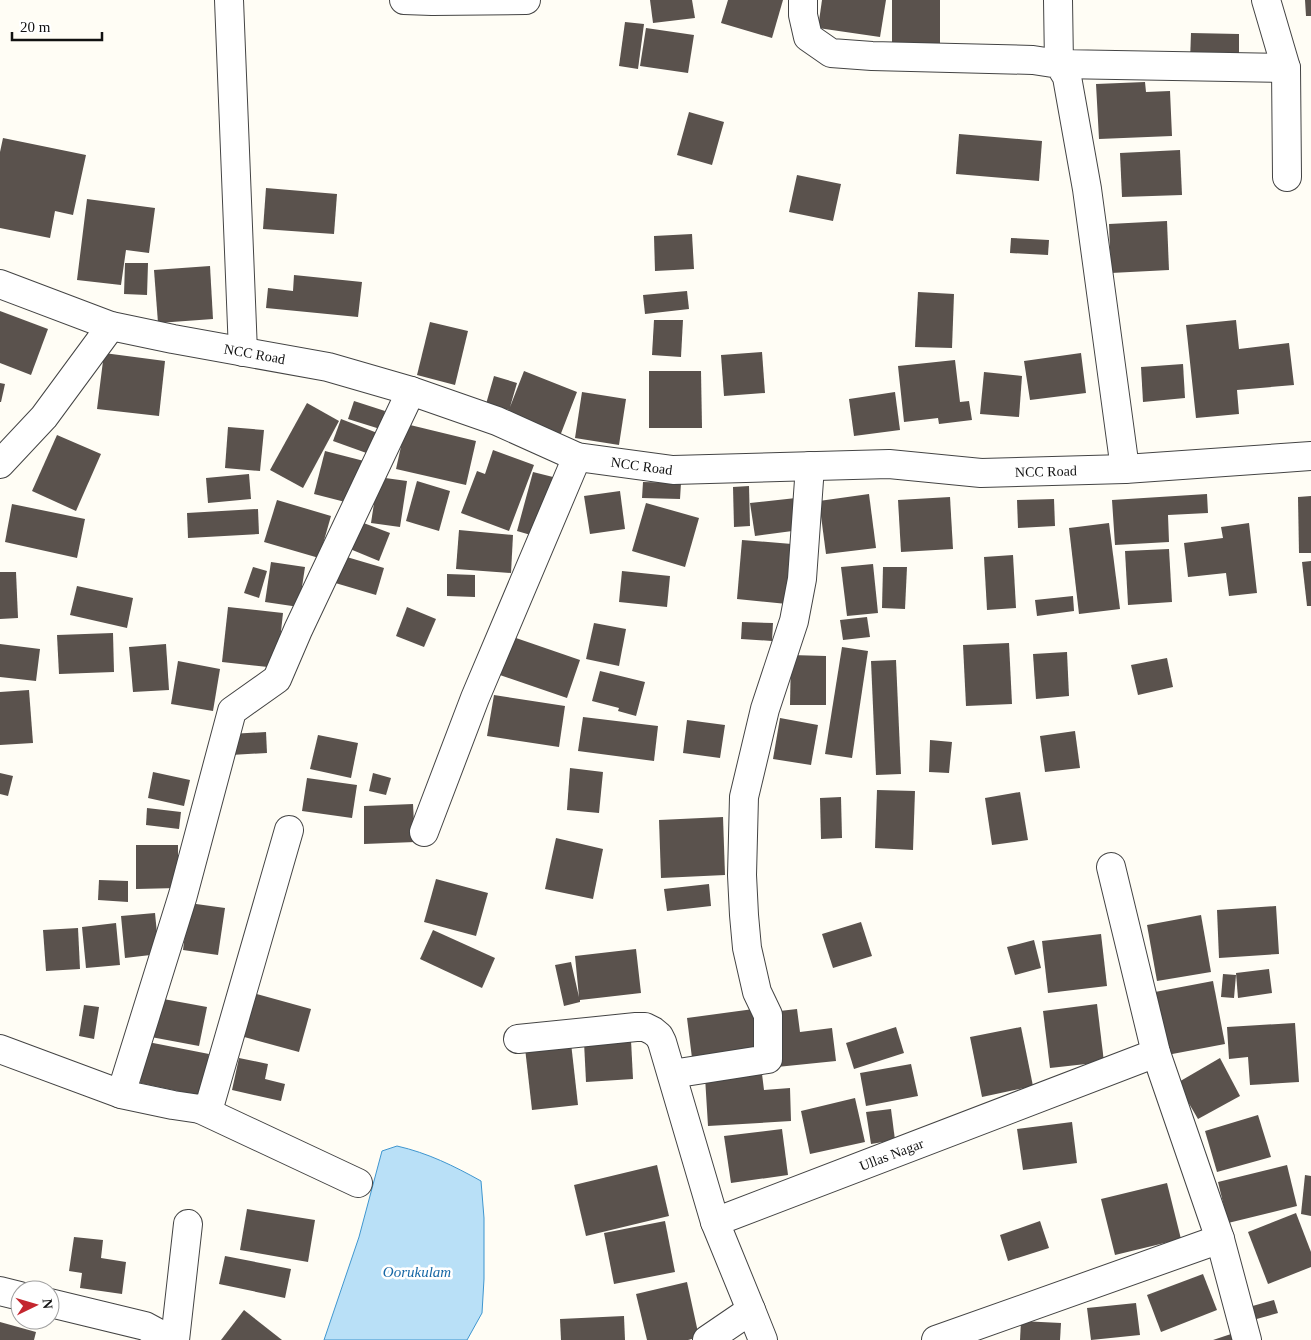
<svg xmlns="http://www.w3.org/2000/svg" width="1311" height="1340" font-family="Georgia,serif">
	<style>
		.water { fill: #b9e0f7; stroke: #3f96cf }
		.building { fill: #5a524d }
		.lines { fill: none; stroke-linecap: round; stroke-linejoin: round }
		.street-casing { stroke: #444; stroke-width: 30 }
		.street { stroke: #fff; stroke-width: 28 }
		.labels { text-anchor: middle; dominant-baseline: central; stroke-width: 5; stroke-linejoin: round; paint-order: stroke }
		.street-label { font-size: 14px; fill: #111; stroke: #fff }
		.water-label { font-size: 15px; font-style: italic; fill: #1768a6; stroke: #fff }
	</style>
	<rect width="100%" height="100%" fill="#fffdf5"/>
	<path class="water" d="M397,1146C428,1153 454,1166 481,1181L484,1218V1279L482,1313L467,1340H324L359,1237L382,1151Z"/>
	<g class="building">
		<path d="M650,0H692L695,18L653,23Z"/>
		<path d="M728,0H783L772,38L721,23Z"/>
		<path d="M822,0H886L880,37L818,28Z"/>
		<path d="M892,0H940V50L892,49Z"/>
		<path d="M1305,0H1311V16H1306Z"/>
		<path d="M625,22L644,24L638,69L619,66Z"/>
		<path d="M646,28L694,35L688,73L640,66Z"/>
		<path d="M1191,33L1239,34V62L1190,61Z"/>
		<path d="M1145,82L1146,92L1170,91L1172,136L1099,139L1096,84Z"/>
		<path d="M689,112L724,122L712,165L677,155Z"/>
		<path d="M959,134L1042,141L1039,181L956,174Z"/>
		<path d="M3,138L86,155L73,215L55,211L50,238L0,228V152Z"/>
		<path d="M1180,150L1182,195L1122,197L1120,153Z"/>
		<path d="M797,175L841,184L833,221L789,212Z"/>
		<path d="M266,188L337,194L334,234L263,229Z"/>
		<path d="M87,199L155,208L149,253L126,250L121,285L77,280Z"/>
		<path d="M1167,221L1169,270L1111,273L1109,224Z"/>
		<path d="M692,234L694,269L655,271L654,236Z"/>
		<path d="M1011,238L1049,240L1048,255L1010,253Z"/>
		<path d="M125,263H148L147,295L124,294Z"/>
		<path d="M210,266L213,319L158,323L154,270Z"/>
		<path d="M294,275L362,282L358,317L266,308L268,288L293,291Z"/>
		<path d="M687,291L689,309L645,314L643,295Z"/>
		<path d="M918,292L954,294L952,348L915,347Z"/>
		<path d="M0,311L48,329L31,375L0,363Z"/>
		<path d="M654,320H683L681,357L652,355Z"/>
		<path d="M1236,320L1239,349L1289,343L1294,385L1237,390L1239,414L1196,418L1186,325Z"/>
		<path d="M430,322L468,331L455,385L417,375Z"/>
		<path d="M762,352L765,393L724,396L721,355Z"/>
		<path d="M104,353L165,361L159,416L97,409Z"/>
		<path d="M1081,353L1086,393L1030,400L1024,361Z"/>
		<path d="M955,360L960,402L969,401L972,420L939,424L938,418L904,422L898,366Z"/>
		<path d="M1183,364L1185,398L1143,402L1141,367Z"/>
		<path d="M524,371L577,392L560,436L507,416L509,410L486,404L494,376L517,383L510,407Z"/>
		<path d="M649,371H701L702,428H649Z"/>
		<path d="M984,372L1022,376L1019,417L980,414Z"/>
		<path d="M0,383L5,384L1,402H0Z"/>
		<path d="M582,392L626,399L619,445L575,438Z"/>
		<path d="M895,392L900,430L854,436L849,399Z"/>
		<path d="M354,401L385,411L380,429L348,419Z"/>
		<path d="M307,403L339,421L303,488L270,470Z"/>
		<path d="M341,419L380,434L372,455L333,441Z"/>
		<path d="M406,424L476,441L466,485L396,469Z"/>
		<path d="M228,427L264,430L260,471L225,468Z"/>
		<path d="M57,435L101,454L76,511L32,491Z"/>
		<path d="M493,450L534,465L509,531L461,513L477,471L485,474Z"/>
		<path d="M325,451L364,461L353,504L314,494Z"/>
		<path d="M533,472L557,478L541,538L517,531Z"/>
		<path d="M249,474L251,499L208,503L206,478Z"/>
		<path d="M378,477L407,481L400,527L371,523Z"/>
		<path d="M417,481L450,491L439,531L406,521Z"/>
		<path d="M643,482L681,483L680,499L642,498Z"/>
		<path d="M749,486L750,526L734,527L733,487Z"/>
		<path d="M620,491L625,529L590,534L584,496Z"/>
		<path d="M869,494L876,548L826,554L819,501Z"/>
		<path d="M1207,494L1208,513L1168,515L1169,542L1115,545L1112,500Z"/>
		<path d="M1311,496V553H1299L1298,497Z"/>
		<path d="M950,497L953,549L901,552L898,500Z"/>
		<path d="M796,498L800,530L755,536L750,503Z"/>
		<path d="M1054,499L1055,526L1018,528L1017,500Z"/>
		<path d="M277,500L331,516L319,558L264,542Z"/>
		<path d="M646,503L699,518L685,567L632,551Z"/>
		<path d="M12,504L85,519L77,558L5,542Z"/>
		<path d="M258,509L259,534L188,538L187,513Z"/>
		<path d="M361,522L390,533L379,561L350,549Z"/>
		<path d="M1109,523L1120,609L1079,614L1069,528Z"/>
		<path d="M1249,523L1257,593L1229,596L1226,573L1188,577L1184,543L1223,538L1221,527Z"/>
		<path d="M459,530L513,535L511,573L456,569Z"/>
		<path d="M742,540L792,544L787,604L737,599Z"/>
		<path d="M1169,549L1172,602L1128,605L1125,551Z"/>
		<path d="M340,555L384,568L376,595L332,582Z"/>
		<path d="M1013,555L1016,608L987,610L984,557Z"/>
		<path d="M1311,561V606H1307L1302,562Z"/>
		<path d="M271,562L305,567L299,607L265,602Z"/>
		<path d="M873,564L878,613L847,616L841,567Z"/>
		<path d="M253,567L267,571L259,598L244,593Z"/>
		<path d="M883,567H907L905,609L882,608Z"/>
		<path d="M622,571L670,576L667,607L619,602Z"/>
		<path d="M0,572H16L18,618L0,619Z"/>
		<path d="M447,574L475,575V597L447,596Z"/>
		<path d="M77,586L133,598L127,628L70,615Z"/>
		<path d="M1073,596L1074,611L1037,616L1035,600Z"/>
		<path d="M228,607L283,613L277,668L222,662Z"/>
		<path d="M407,607L436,619L424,647L396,636Z"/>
		<path d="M867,617L870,637L843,640L840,620Z"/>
		<path d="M742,622L773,623L772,641L741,639Z"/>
		<path d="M594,623L626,629L619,666L586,659Z"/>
		<path d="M113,633L114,672L59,674L57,635Z"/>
		<path d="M507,635L580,660L567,698L494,673Z"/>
		<path d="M1009,643L1012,704L966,706L963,645Z"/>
		<path d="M0,644L40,649L36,681L0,677Z"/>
		<path d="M166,644L169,690L133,692L129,647Z"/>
		<path d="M842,647L868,651L852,758L825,754Z"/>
		<path d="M1067,652L1069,696L1036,699L1033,654Z"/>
		<path d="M791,655L826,656V705H790Z"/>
		<path d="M1167,658L1173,687L1138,695L1131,665Z"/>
		<path d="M896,660L901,774L876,775L871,661Z"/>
		<path d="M178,661L220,669L213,711L171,704Z"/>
		<path d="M600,671L645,682L636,716L618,711L619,708L592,701Z"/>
		<path d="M29,690L33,743L0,745V692Z"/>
		<path d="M494,695L565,706L559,747L487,736Z"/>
		<path d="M583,717L658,726L654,761L578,751Z"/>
		<path d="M780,718L818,725L811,765L773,759Z"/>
		<path d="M687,720L725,725L720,758L683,753Z"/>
		<path d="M1075,731L1080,768L1045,772L1040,736Z"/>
		<path d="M266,732L267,753L231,755L230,734Z"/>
		<path d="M318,735L358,743L351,778L310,769Z"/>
		<path d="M930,740L952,742L949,773L929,772Z"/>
		<path d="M570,768L603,772L599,813L567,810Z"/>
		<path d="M153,772L190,780L184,806L148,798Z"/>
		<path d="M0,773L13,776L8,796L0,794Z"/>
		<path d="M373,773L391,778L386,795L369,791Z"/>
		<path d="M307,778L357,785L352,818L302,811Z"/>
		<path d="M877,790L915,791L913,850L875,848Z"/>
		<path d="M1020,792L1028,840L992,845L985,798Z"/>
		<path d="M841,797L842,838L821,839L820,798Z"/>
		<path d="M413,804L415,842L364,844V806Z"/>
		<path d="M147,808L181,812L179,829L146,825Z"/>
		<path d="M723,817L725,875L661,878L659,820Z"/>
		<path d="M556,838L603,849L593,899L545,889Z"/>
		<path d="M136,845H178V888L136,889Z"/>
		<path d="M436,879L488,893L476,936L424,922Z"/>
		<path d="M99,880L128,881V902L98,900Z"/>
		<path d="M709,884L711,906L667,911L664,889Z"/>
		<path d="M189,903L225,908L218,955L183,950Z"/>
		<path d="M1276,906L1279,954L1219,958L1217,910Z"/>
		<path d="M155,913L159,954L125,958L121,916Z"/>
		<path d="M1201,915L1211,972L1157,981L1147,925Z"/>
		<path d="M861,922L872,956L833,968L822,934Z"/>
		<path d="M116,923L120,965L86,968L82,927Z"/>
		<path d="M78,928L80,969L46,971L43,930Z"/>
		<path d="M433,930L495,958L482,988L420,959Z"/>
		<path d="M1101,934L1107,986L1048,993L1042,941Z"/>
		<path d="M1034,940L1041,968L1015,975L1007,947Z"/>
		<path d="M636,949L641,993L580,1000V1002L564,1006L555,965L571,962L579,997L575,956Z"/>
		<path d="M1269,969L1272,993L1238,998L1236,973Z"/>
		<path d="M1223,974L1236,975L1234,998L1221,997Z"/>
		<path d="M1213,981L1225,1044L1167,1055L1155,992Z"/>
		<path d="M249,992L311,1009L299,1052L237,1035Z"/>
		<path d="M158,998L207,1007L199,1046L151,1037Z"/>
		<path d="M1097,1004L1104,1062L1050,1068L1043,1011Z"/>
		<path d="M84,1005L99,1007L94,1039L79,1036Z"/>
		<path d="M761,1008L762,1057L693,1066L687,1018Z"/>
		<path d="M797,1009L800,1032L832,1028L836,1061L777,1067L771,1012Z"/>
		<path d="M1295,1023L1299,1082L1250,1085L1248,1057L1229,1059L1227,1027Z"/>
		<path d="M896,1027L904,1053L854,1069L846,1043Z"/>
		<path d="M1021,1027L1033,1086L982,1097L970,1037Z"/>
		<path d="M631,1040L633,1079L586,1082L584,1042Z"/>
		<path d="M148,1042L209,1054L201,1096L140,1083Z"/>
		<path d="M571,1043L578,1105L532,1110L525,1048Z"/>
		<path d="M239,1058L268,1064L265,1079L285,1084L281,1101L232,1090Z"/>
		<path d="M1220,1058L1240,1096L1198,1119L1177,1083Z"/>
		<path d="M911,1064L918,1096L866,1106L860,1073Z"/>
		<path d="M762,1074L764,1090L790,1088L791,1121L708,1126L705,1077Z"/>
		<path d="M855,1098L865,1142L810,1154L801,1111Z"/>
		<path d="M891,1109L895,1140L871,1144L866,1112Z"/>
		<path d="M1258,1115L1271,1157L1217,1172L1205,1131Z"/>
		<path d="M1072,1122L1077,1163L1023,1170L1017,1129Z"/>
		<path d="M782,1129L788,1175L731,1183L724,1136Z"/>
		<path d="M657,1165L669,1216L586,1236L574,1185Z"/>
		<path d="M1287,1165L1297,1206L1228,1223L1218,1182Z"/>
		<path d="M1305,1175L1311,1176V1216L1301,1214Z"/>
		<path d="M1167,1183L1181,1239L1115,1255L1101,1199Z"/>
		<path d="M247,1209L315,1220L308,1262L240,1250Z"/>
		<path d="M1296,1213L1311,1252V1267L1268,1284L1248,1232Z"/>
		<path d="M665,1221L675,1272L614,1284L604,1233Z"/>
		<path d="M1040,1221L1049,1248L1008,1261L1000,1235Z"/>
		<path d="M74,1237L103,1240L101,1258L126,1262L122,1294L80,1288L82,1273L69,1271Z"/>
		<path d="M225,1256L291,1269L285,1298L219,1284Z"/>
		<path d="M1203,1274L1217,1310L1161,1332L1147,1295Z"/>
		<path d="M687,1282L699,1337L688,1340H647L636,1294Z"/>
		<path d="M1274,1300L1278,1313L1253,1320L1249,1307Z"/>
		<path d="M1136,1303L1140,1335L1091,1340L1087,1308Z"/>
		<path d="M244,1310L282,1340H221Z"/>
		<path d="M624,1316L625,1340H561L560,1319Z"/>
		<path d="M1021,1321L1061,1323L1060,1340H1020Z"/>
		<path d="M0,1322L36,1332L34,1340H0Z"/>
		<path d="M1240,1331L1243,1340H1213Z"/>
	</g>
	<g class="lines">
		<defs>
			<g id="street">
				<path d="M229,0L243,352"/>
				<path d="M404,0L432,1L526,0"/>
				<path d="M803,0V15L808,37L831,53L872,56L1033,60L1059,64L1067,77L1087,189L1125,469"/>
				<path d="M1058,0L1059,64L1286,68"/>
				<path d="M1266,0L1286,68L1287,177"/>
				<path id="s1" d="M0,284L111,326L173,339L328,367L411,391L497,421L577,457L673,470L889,464L981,473L1125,469L1311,456"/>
				<path d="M0,464L44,417L111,326"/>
				<path d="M424,832L475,698L577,457"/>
				<path d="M1111,867L1156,1053L1220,1239L1247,1340"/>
				<path d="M518,1039L636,1027H645L653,1031L659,1036L662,1042L715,1222"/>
				<path d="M0,1049L121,1094L173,1105L200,1109L210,1104L289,830"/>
				<path d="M672,1074L768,1059V1015L757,992L747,948L744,915L742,875L744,797L765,709L794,621L802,579L810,466"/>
				<path d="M121,1094L183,895L232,711L277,679L298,630L411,391"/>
				<path d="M200,1109L358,1183"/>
				<path d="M0,1291L20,1296"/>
				<path d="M50,1303L145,1326L171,1340"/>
				<path id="s2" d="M751,1310L715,1222L1156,1053"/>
				<path d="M175,1340L188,1224"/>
				<path d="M707,1340L751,1310L763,1340"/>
				<path d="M936,1340L1220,1239"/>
			</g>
		</defs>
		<use href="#street" class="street-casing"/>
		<use href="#street" class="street"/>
	</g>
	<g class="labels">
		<g class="street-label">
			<text stroke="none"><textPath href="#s1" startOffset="265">NCC Road</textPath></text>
			<text stroke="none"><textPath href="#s1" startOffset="670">NCC Road</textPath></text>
			<text stroke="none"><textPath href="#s1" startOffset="1075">NCC Road</textPath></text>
			<text stroke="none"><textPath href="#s2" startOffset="284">Ullas Nagar</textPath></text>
		</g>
		<g class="water-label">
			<text x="417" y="1272">Oorukulam</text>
		</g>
	</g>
	<g transform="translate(35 1305) rotate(85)"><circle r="24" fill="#ffffff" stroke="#a0a0a0"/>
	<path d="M0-4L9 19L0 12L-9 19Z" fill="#c4262e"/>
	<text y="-8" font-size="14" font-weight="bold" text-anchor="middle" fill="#111111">N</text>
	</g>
	<path d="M12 32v8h90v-8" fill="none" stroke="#111111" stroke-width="2.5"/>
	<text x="20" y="32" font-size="15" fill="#111111" stroke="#ffffff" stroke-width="4" paint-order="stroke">20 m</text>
</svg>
